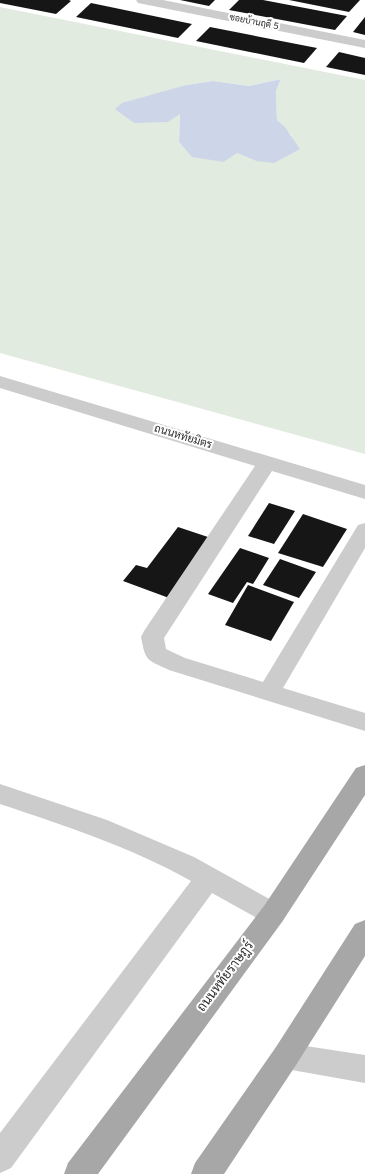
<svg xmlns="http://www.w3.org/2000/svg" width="365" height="1174" font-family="Overpass,Sarabun,sans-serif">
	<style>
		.green { fill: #e2ebdf; fill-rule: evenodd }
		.water { fill: #cdd6e8 }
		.building { fill: #161616 }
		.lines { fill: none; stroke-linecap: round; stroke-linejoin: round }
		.minor { fill: #ccc; fill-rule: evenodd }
		.major { fill: #a7a7a7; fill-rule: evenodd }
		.labels { text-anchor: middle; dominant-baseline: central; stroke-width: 4; stroke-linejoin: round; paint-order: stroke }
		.far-street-label { font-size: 9px; fill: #2f2f2f; stroke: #fff }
		.street-label { font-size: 11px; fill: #2f2f2f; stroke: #fff }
		.near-street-label { font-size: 13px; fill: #2f2f2f; stroke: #fff }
	</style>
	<rect width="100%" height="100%" fill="#fff"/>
	<path class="green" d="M0,7L365,80V454L0,353ZM281,79L276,91L277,120L292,136L256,161L237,153L224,162L179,142L180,114L157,94L186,85L213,81L249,86Z"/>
	<path class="water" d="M281,79L276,91L277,120L285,127L300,149L274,163L256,161L237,153L224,162L192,157L179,142L180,114L168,122L134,123L115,109L122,103L186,85L213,81L249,86Z"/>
	<g class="building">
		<path d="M0,0H69L71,1L56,14L0,3Z"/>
		<path d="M180,0H215L209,6Z"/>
		<path d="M239,0H263L347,16L335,30L229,10Z"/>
		<path d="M289,0H360L349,12Z"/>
		<path d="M91,3L192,24L178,38L76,17Z"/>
		<path d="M365,17V35L353,32Z"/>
		<path d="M210,27L317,48L304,63L196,41Z"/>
		<path d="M339,52L365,58V75L326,67Z"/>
		<path d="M269,503L295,511L274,544L248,536Z"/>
		<path d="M303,514L347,529L323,567L278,553Z"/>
		<path d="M178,527L211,538L169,598L123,581L136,565L147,568Z"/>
		<path d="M240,548L269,558L253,584L247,582L233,603L208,594Z"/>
		<path d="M280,559L316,572L299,598L263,585Z"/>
		<path d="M248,585L294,602L271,641L225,625Z"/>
	</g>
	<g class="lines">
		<g class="minor">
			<path d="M136,0H163L365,40V48L143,4L138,3Z"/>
			<path d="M0,376L365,485V499L272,471L164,638L166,649L185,658L263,682L358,525L365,523V548L283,688L365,713V731L169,670C146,659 146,662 141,637L144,631L255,466L0,388Z"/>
			<path d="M0,784L107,820L194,857L282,906L286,914L282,922L273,926L264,922L212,893L11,1168L0,1173V1133L191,881C131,847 65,826 0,804Z"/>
			<path d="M286,1043L365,1055V1083L286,1069L276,1065L272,1056L276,1047Z"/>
		</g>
		<g class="major">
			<path d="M365,765V795L282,922L98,1174H64L68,1163L264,906L356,768Z"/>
			<path d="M365,920V956L296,1065L224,1174H191L195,1163L276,1047L355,924Z"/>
		</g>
	</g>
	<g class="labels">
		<g class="far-street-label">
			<text transform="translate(254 22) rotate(11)">ซอยบ้านฤดี 5</text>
		</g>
		<g class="street-label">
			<text transform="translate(183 437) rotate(17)">ถนนหทัยมิตร</text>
		</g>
		<g class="near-street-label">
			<text transform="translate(226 977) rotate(-53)">ถนนหทัยราษฎร์</text>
		</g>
	</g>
</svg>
